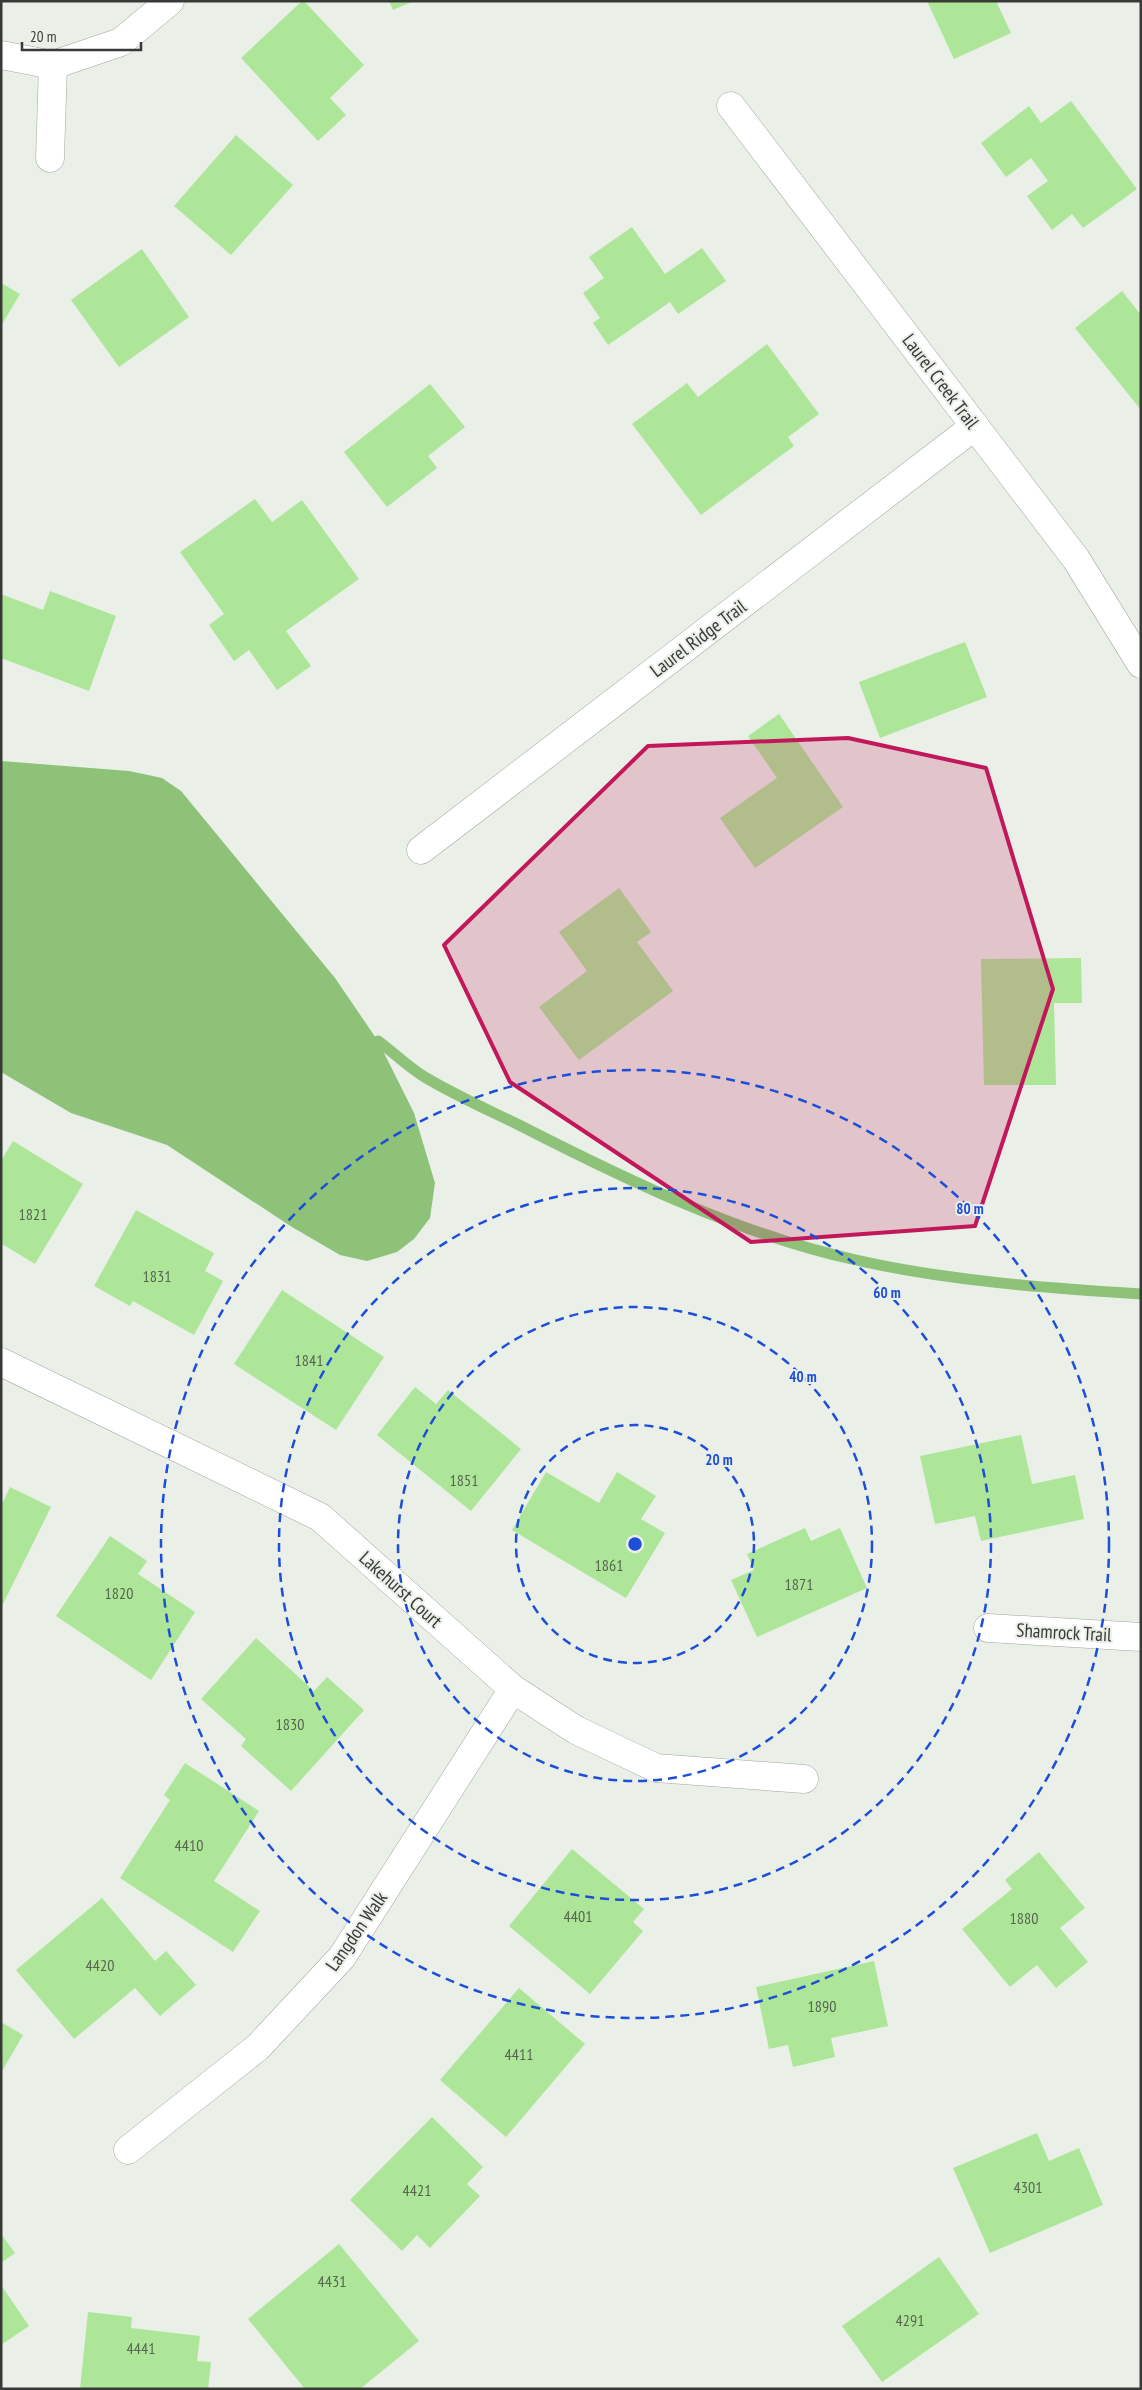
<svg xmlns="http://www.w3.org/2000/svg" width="1142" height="2390" font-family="'PT Sans Narrow',sans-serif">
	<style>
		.water { fill: #8dc278 }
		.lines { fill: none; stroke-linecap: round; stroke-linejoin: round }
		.stream { stroke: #8dc278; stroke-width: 11 }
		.building { fill: #aee699 }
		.minor-casing { stroke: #a2a7a0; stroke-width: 29 }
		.minor { stroke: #fff; stroke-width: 28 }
		.marked { fill: #c2185b; fill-opacity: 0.2; stroke: #c2185b; stroke-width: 4; stroke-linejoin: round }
		.ring { fill: none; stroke: #1d4ed8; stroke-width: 2.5; stroke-dasharray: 9 6 }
		.labels { text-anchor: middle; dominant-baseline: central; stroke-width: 4; stroke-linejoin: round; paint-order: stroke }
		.number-label { font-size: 16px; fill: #566550 }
		.street-label { font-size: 19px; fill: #383a37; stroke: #eaefe8 }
		.centre { fill: #1d4ed8; stroke: #eaefe8; stroke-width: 2.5 }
		.ring-label { font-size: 15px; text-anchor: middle; font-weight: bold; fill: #1d4ed8; stroke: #eaefe8; stroke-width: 4; stroke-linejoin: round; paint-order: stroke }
	</style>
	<rect width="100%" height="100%" fill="#eaefe8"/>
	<path class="water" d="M1,761L129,771L162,778L181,791L335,978L378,1041L414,1113L435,1183L430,1218L414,1239L397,1252L367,1261L340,1255L292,1227L167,1145L71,1113L1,1072Z"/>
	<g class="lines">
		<path class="stream" d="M378,1041C393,1052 407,1066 423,1076C456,1096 491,1111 525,1128C631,1182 739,1234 856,1260C949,1281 1046,1288 1141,1294"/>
	</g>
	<g class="building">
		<path d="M302,1H304L364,65L330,98L346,115L318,141L241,58Z"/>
		<path d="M389,1H414L393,10Z"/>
		<path d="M927,1H996L1011,33L954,59Z"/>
		<path d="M1071,101L1137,189L1083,228L1072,214L1052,230L1027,196L1048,181L1031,158L1006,177L981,143L1029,106L1041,123Z"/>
		<path d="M236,135L293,185L231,255L174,206Z"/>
		<path d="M632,227L665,274L702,248L726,281L678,314L670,302L608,345L593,323L600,318L583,293L604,278L589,257Z"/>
		<path d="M142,249L189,317L119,367L71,300Z"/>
		<path d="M1,283L20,294L1,326Z"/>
		<path d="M1122,291L1141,315V410L1075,328Z"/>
		<path d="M767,344L819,414L788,437L794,446L701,515L632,424L687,383L698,397Z"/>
		<path d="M430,384L465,427L428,456L437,468L387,507L344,452Z"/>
		<path d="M255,499L272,522L302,500L359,579L286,631L311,666L277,690L249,650L234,661L209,625L224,614L180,552Z"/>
		<path d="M50,591L116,616L89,691L1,658V594L43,610Z"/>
		<path d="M965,642L987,697L880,738L859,682Z"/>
		<path d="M779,714L843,807L755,868L720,818L777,778L748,736Z"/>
		<path d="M619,888L651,932L637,942L673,991L579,1060L539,1007L587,971L559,932Z"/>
		<path d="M1081,958L1082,1003H1054L1056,1085H984L981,959Z"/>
		<path d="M13,1141L83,1184L35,1264L2,1244L1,1246V1161Z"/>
		<path d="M136,1210L214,1253L205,1271L223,1281L194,1335L133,1301L130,1306L94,1286Z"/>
		<path d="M282,1290L384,1357L336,1430L234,1364Z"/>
		<path d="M415,1387L436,1404L448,1390L521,1449L471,1511L377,1435Z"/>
		<path d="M1021,1435L1032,1484L1075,1475L1084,1519L981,1541L975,1516L935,1524L920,1456Z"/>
		<path d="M546,1472L599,1503L617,1472L656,1496L641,1519L665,1533L626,1598L512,1530Z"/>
		<path d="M10,1487L51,1507L1,1608V1506Z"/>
		<path d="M805,1528L811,1541L840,1528L867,1588L757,1637L731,1580L754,1570L747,1554Z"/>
		<path d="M110,1536L147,1561L138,1574L195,1612L151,1680L56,1616Z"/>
		<path d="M256,1638L314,1691L327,1677L364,1710L291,1791L241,1746L246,1739L201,1699Z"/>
		<path d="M185,1763L259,1811L214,1881L260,1911L233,1952L120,1878L170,1800L164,1795Z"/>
		<path d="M572,1849L644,1909L633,1922L643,1931L590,1994L509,1926Z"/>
		<path d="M1039,1852L1085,1908L1060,1928L1088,1962L1056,1988L1037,1965L1010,1987L962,1929L1012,1889L1005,1880Z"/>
		<path d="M102,1898L155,1961L166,1951L196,1985L160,2016L135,1988L74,2039L16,1970Z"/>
		<path d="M874,1961L888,2026L831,2038L835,2057L793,2067L788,2045L769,2049L756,1987Z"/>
		<path d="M519,1988L585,2044L506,2137L440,2080Z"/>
		<path d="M1,2022L23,2035L1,2073Z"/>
		<path d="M432,2117L483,2167L467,2184L480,2196L430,2248L417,2235L402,2251L350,2200Z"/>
		<path d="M1037,2133L1049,2161L1079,2148L1103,2205L990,2253L953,2168Z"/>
		<path d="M1,2234L15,2253L1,2263Z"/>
		<path d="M339,2244L419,2341L360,2389H305L248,2319Z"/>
		<path d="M939,2257L979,2314L882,2382L842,2326Z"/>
		<path d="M1,2285L29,2326L1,2345Z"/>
		<path d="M88,2312L132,2317L131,2328L200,2336L197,2361L211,2362L208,2389H80Z"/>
	</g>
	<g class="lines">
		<defs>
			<g id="minor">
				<path d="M1,55L53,65L121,42L170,1"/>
				<path d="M731,106L1076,559L1141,664"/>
				<path d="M50,158L53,65"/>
				<path d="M421,850L975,426"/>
				<path d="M1,1362L320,1517L513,1689L576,1730L656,1768L804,1779"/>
				<path d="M988,1628L1141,1637"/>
				<path d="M128,2150L258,2047L342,1957L513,1689"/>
			</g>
		</defs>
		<use href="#minor" class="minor-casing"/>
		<use href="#minor" class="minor"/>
	</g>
	<path class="marked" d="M848,738L986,768L1053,989L975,1226L751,1242L510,1082L444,945L648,746Z"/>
	<g class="ring">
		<circle cx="635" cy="1544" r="119"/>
		<circle cx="635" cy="1544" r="237"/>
		<circle cx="635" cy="1544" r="356"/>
		<circle cx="635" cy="1544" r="474"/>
	</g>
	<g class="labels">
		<g class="number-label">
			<text x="33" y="1214">1821</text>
			<text x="157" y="1276">1831</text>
			<text x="309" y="1360">1841</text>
			<text x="464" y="1480">1851</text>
			<text x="609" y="1565">1861</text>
			<text x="799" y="1584">1871</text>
			<text x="119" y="1593">1820</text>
			<text x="290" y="1724">1830</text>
			<text x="189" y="1845">4410</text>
			<text x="578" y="1916">4401</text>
			<text x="1024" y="1918">1880</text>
			<text x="100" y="1965">4420</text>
			<text x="822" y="2006">1890</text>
			<text x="519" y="2054">4411</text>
			<text x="1028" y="2187">4301</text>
			<text x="417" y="2190">4421</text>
			<text x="332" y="2281">4431</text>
			<text x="910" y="2320">4291</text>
			<text x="141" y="2348">4441</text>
		</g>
		<g class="street-label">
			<text transform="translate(941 381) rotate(53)">Laurel Creek Trail</text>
			<text transform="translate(698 638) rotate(-37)">Laurel Ridge Trail</text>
			<text transform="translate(401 1589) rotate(42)">Lakehurst Court</text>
			<text transform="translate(1064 1632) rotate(3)">Shamrock Trail</text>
			<text transform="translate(356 1931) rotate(-55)">Langdon Walk</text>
		</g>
	</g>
	<circle cx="635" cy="1544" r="8" class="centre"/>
	<g class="ring-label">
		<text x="970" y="1214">80 m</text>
		<text x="887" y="1298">60 m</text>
		<text x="803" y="1382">40 m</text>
		<text x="719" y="1465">20 m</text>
	</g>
	<rect width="1142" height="2390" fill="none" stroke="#383a37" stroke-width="5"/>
	<path d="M22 42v8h119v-8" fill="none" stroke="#383a37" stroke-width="2.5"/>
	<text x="30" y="42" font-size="15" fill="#383a37" stroke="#eaefe8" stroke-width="4" paint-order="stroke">20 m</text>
</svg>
